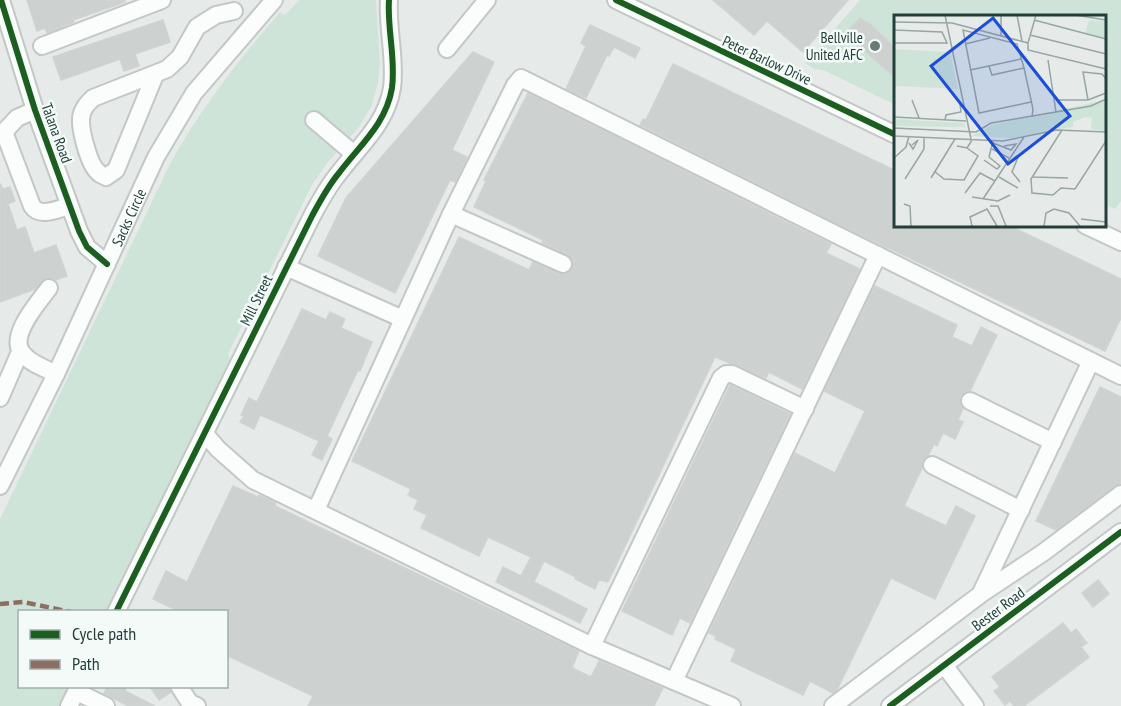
<svg xmlns="http://www.w3.org/2000/svg" width="1121" height="706" font-family="'PT Sans Narrow',sans-serif">
	<style>
		.green { fill: #cfe4d8 }
		.building { fill: #cdd2d1; stroke: #cfd4d2; stroke-width: 1.5 }
		.lines { fill: none; stroke-linecap: round; stroke-linejoin: round }
		.minor-casing { stroke: #c3c8c6; stroke-width: 20 }
		.minor { stroke: #fbfcfc; stroke-width: 16 }
		.quiet { stroke: #8d6e63; stroke-width: 4.5; stroke-dasharray: 9 4.5; stroke-linecap: butt }
		.cycleway-casing { stroke: #f4faf8; stroke-width: 10 }
		.cycleway { stroke: #1b5e20; stroke-width: 6 }
		.poi-dot { fill: #677b78; stroke: #f4faf8; stroke-width: 2 }
		.labels { text-anchor: middle; dominant-baseline: central; stroke-width: 5; stroke-linejoin: round; paint-order: stroke }
		.poi-label { font-size: 15px; fill: #233f3b; stroke: #f4faf8; text-anchor: end }
		.street-label { font-size: 15px; fill: #233f3b; stroke: #f4faf8 }
		.inset-road { fill: none; stroke: #98a6a3; stroke-width: 1.5 }
		.view { fill: #1d4ed8; fill-opacity: 0.15; stroke: #1d4ed8; stroke-width: 3 }
		.inset-edge { fill: none; stroke: #233f3b; stroke-width: 3 }
	</style>
	<rect width="100%" height="100%" fill="#e6ebe9"/>
	<g class="green">
		<path d="M299,0H376L380,64L378,83L371,107L359,127L328,162L312,185L228,354L230,359L106,611L20,612V686L69,687L60,706H0V519L170,164C201,108 239,60 280,12L285,15Z"/>
		<path d="M860,0H1121V201L1115,209L1105,204L1104,16H896V105L823,70L814,69L805,63Z"/>
	</g>
	<g class="building">
		<path d="M27,0H125V2L73,20L74,22L47,33L45,28L37,31Z"/>
		<path d="M713,0H848L803,52L767,21L754,35Z"/>
		<path d="M860,18L867,23L868,22L896,49V78L845,34Z"/>
		<path d="M163,20L170,42L135,54L139,66L124,71L120,59L61,80L53,57Z"/>
		<path d="M590,25L640,48L635,58L614,47L609,56L607,55L586,98L566,89L586,46L581,43Z"/>
		<path d="M473,52L494,62L452,150L467,157L455,182L450,180L395,293L318,256L346,198Z"/>
		<path d="M673,64L896,171V225H1008L1121,279V318L1105,351L840,225L640,125L643,119L646,120Z"/>
		<path d="M528,93L831,244L826,253L860,269L802,389L769,372L766,378L715,357L608,582L599,580L595,589L575,579L576,577L544,561L534,582L587,609L580,623L496,582L503,567L521,576L531,557L488,537L479,556L421,528L427,515L414,509L418,500L408,495L411,489L352,461L459,237L529,270L533,262L559,274H565L572,269L573,262L568,255L542,243L543,240L474,207L486,181L484,180Z"/>
		<path d="M0,184L3,189L10,187L15,201L8,204L17,230L25,227L34,253L56,245L67,276L56,280L51,278H46L35,289L0,302Z"/>
		<path d="M875,286L957,325L952,337L972,346L981,327L997,335L970,391L965,392L960,397V402L963,409L958,420L963,422L955,439L943,433L937,446L934,444L928,456L922,461V468L904,506L946,526L956,506L975,516L935,599L891,578L837,690L833,693L810,681L803,695L731,661L736,649L715,639L716,636L709,633L795,453L835,473L865,411L824,391Z"/>
		<path d="M302,309L326,320L330,312L345,319L341,328L372,342L360,371L358,370L327,436L332,439L322,460L312,455L319,441L291,428L260,415L254,429L240,422L244,416L241,415L249,398L257,402Z"/>
		<path d="M730,385L790,414L690,623L680,618L672,635L622,611Z"/>
		<path d="M1100,387L1121,397V484L1115,486L1056,530L1036,521Z"/>
		<path d="M233,486L258,497L259,495L276,503L275,506L579,651L572,668L591,677L599,661L663,688L654,706H308L313,696L226,655V612H173L174,609L153,599L166,571L187,582Z"/>
		<path d="M1098,580L1109,594L1093,607L1082,593Z"/>
		<path d="M1063,623L1071,633L1076,629L1087,643L1081,647L1089,657L1024,706H1014L1010,701L1005,705L994,691L1000,687L992,677Z"/>
		<path d="M107,687H127L125,691L155,706H128L104,693Z"/>
		<path d="M150,687H169L171,692L159,700Z"/>
	</g>
	<g class="lines">
		<defs>
			<g id="minor">
				<path d="M1,0L35,110L79,231L87,247L107,264"/>
				<path d="M616,0L896,135"/>
				<path d="M42,46L162,0"/>
				<path d="M447,49L487,0"/>
				<path d="M155,75L116,170L106,177C103,175 100,175 98,172C89,165 80,130 81,118C82,109 87,104 93,98L167,69L180,57L197,27L216,15L234,11"/>
				<path d="M35,110L17,118L5,131L6,137L32,206C40,218 57,209 70,206"/>
				<path d="M314,120L354,154"/>
				<path d="M451,214L563,264"/>
				<path d="M1085,225L1121,242"/>
				<path d="M286,267L403,319"/>
				<path d="M49,288C38,303 7,337 23,354C31,364 45,368 56,374"/>
				<path d="M0,398L20,352"/>
				<path d="M970,401L1053,442"/>
				<path d="M205,434L218,449L253,480L592,646L732,706"/>
				<path d="M932,465L1021,510"/>
				<path id="s1" d="M0,486L56,374L156,157L194,93L274,0"/>
				<path d="M316,510L451,214L515,85L521,78L1121,376"/>
				<path d="M981,593L1091,361"/>
				<path d="M116,612L312,216C320,201 328,186 339,173C360,145 386,124 392,88C396,59 387,29 389,0"/>
				<path d="M592,646L721,378L726,374H732L805,409"/>
				<path d="M944,665L975,706"/>
				<path d="M674,681L878,255"/>
				<path d="M179,686L190,703L197,706"/>
				<path d="M77,692L106,706"/>
				<path d="M69,706L79,686"/>
				<path d="M833,706L981,594L1044,552L1121,494"/>
				<path d="M890,706L1121,532"/>
			</g>
		</defs>
		<use href="#minor" class="minor-casing"/>
		<use href="#minor" class="minor"/>
		<path class="quiet" d="M0,604L23,602L71,612"/>
		<defs>
			<g id="cycleway">
				<path d="M1,0L35,110L79,231L87,247L107,264"/>
				<path d="M616,0L896,135"/>
				<path d="M116,612L312,216C320,201 328,186 339,173C360,145 386,124 392,88C396,59 387,29 389,0"/>
				<path d="M890,706L1121,532"/>
			</g>
		</defs>
		<use href="#cycleway" class="cycleway-casing"/>
		<use href="#cycleway" class="cycleway"/>
	</g>
	<circle class="poi-dot" cx="875" cy="46" r="6"/>
	<g class="labels">
		<g class="poi-label">
			<text x="863" y="37">Bellville<tspan x="863" dy="17">United AFC</tspan></text>
		</g>
		<g class="street-label">
			<text transform="translate(767 60) rotate(25)">Peter Barlow Drive</text>
			<text transform="translate(57 133) rotate(70)">Talana Road</text>
			<text stroke="none"><textPath href="#s1" startOffset="298">Sacks Circle</textPath></text>
			<text transform="translate(256 300) rotate(-64)">Mill Street</text>
			<text transform="translate(998 609) rotate(-37)">Bester Road</text>
		</g>
	</g>
	<g transform="translate(894 15)">
		<rect width="212" height="212" fill="#e6ebe9"/>
		<path d="M195,5L211,6V23L191,19ZM0,34L56,37L64,74L1,71ZM211,85V116L197,114L198,103L191,102L179,107V112L117,123L78,121L98,110ZM0,104L70,108L72,112L0,111Z" fill="#cfe4d8"/>
		<path class="inset-road" d="M51,0L77,124M107,0V21M123,0L128,26M181,0L212,5M140,5L212,24M0,7L58,8L134,28M0,15L48,17L53,28H0M136,20L212,39M134,28V35L212,54M134,28L142,0M71,29L96,23M154,45L162,97M95,51L98,60L130,53M76,55L127,44M18,85L25,103M162,85H194L212,78M194,85L189,57L208,59L212,64M137,87L85,98L69,15L123,29L130,53L139,94L138,102M0,102L72,106M51,105L52,100L67,97L66,89M0,113L82,117L97,108L197,91L212,84M168,115L137,164L138,178L159,180L167,173L181,174L212,126M0,121L109,126L163,115L212,117M15,128L19,134L24,125L18,130M99,128L117,135L122,129L110,131M63,131L73,133L78,125M98,134L115,143M125,140L118,157L126,167M0,143L12,132L15,121M90,145L103,154L106,151L95,142L99,126M40,156L50,164L70,165L84,141L73,133M105,162L124,173M139,162L174,163M37,163L61,124M11,164L30,134V122M71,178L86,158L101,166M78,182L104,186L116,180M89,184L130,122M10,189L16,191L17,211M96,191H104L112,211M187,204L212,207M78,211L76,202L93,194L103,211M150,211L152,198L160,194L175,198L186,211"/>
		<path class="view" d="M99,3L176,101L114,149L37,51Z"/>
		<rect width="212" height="212" class="inset-edge"/>
	</g>
	<rect x="18" y="610" width="210" height="78" fill="#f4faf8" stroke="#a0afac" stroke-width="1.5"/>
	<rect x="30" y="630" width="30" height="9" fill="#1b5e20" stroke="#a0afac" stroke-width="1.5"/>
	<text x="72" y="640" font-size="18" fill="#233f3b">Cycle path</text>
	<rect x="30" y="660" width="30" height="9" fill="#8d6e63" stroke="#a0afac" stroke-width="1.5"/>
	<text x="72" y="670" font-size="18" fill="#233f3b">Path</text>
</svg>
